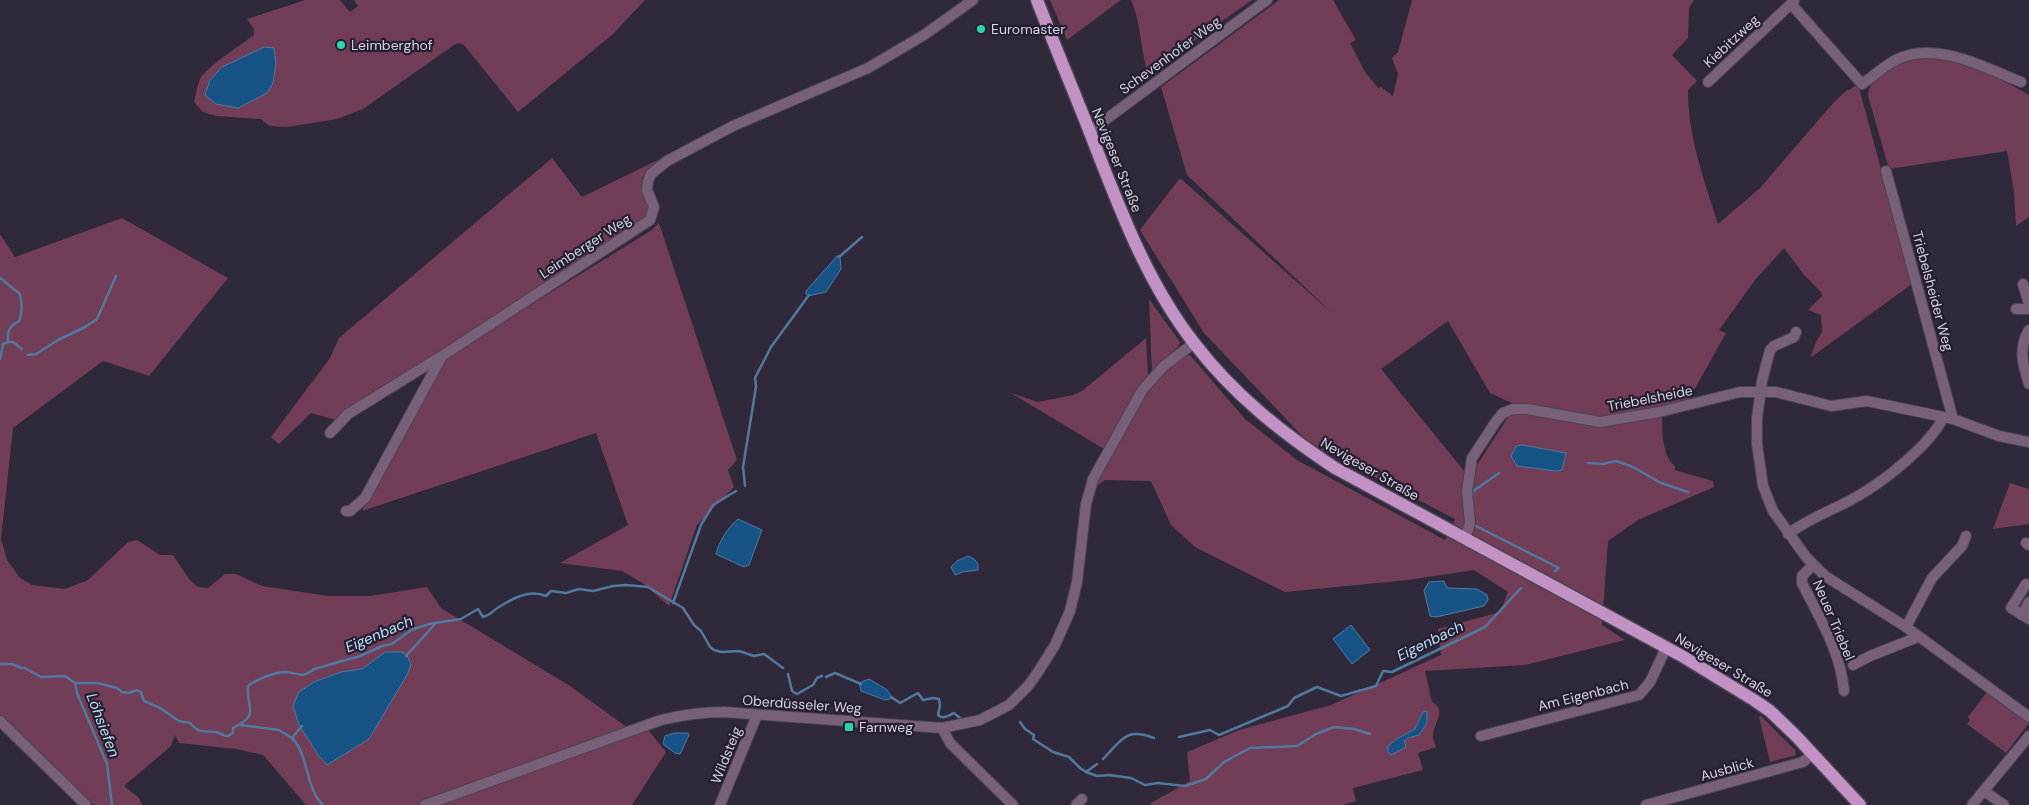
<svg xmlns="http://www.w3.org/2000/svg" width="2029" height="805" font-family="'DM Sans',sans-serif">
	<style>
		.green { fill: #723d57; fill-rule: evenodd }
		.water { fill: #185386; stroke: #5179a0 }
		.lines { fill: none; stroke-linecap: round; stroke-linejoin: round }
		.stream { stroke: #5179a0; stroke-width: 2.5 }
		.minor-casing { stroke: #4a4455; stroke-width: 12 }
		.major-casing { stroke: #4a4455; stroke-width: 15 }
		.minor { stroke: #776078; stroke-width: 10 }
		.major { stroke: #c192c3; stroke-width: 12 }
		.poi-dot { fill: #29d5ad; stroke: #251f31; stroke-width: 2 }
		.labels { text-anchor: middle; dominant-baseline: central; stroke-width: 4.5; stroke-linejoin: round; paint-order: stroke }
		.poi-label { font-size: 14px; fill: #d5d2de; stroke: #251f31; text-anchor: start }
		.street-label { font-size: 14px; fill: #d5d2de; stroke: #251f31 }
		.water-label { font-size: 15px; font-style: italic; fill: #beddfb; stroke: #251f31 }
	</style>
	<rect width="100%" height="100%" fill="#2f293b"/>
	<g class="green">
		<path d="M305,0H340L350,12L358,6L354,0H645L613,34L518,112L464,45L459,43L454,45L363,109L337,119L288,127L270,126L261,119L216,116L203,112L194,102C196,95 197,86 200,79C205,68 242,44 254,35V29L247,19Z"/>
		<path d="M1050,0H1121L1067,40Z"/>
		<path d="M1131,0H1252L1167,60L1147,70C1140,47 1141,22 1131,0Z"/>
		<path d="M1279,0H1333L1356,40L1350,43L1365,72L1378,88L1381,87L1393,96L1398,74L1392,58L1398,52L1412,0H1694L1689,8L1688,38L1672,55L1697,81L1688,90C1688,137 1704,179 1718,224L1760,188L1834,102L1847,90H1849L1858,84L1912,284L1810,358L1816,342L1822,332L1821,315L1808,310L1822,296L1821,292L1804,275L1784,248L1755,280L1719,330L1726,333L1687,403L1662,415C1662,430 1662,457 1675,466V470L1713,481L1714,487L1638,520L1608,541L1602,625L1625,640L1525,665L1425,671L1432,702C1447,710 1434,723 1433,735C1432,739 1435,742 1436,747L1418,753L1423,770L1353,788L1356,801L1343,805H1150L1151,803L1190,781L1187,752L1239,730L1331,705L1441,655L1438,629L1500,612L1508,592L1474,570L1408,580L1285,592L1195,547L1171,525L1151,481L1105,480L1098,485L1093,494L1092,491C1110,458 1152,362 1190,355L1245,419L1297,460L1445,540L1455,519L1309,443L1204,333L1140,230L1180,178L1333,314L1187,175L1161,87ZM1448,321L1490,393L1516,405L1469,477L1381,369Z"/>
		<path d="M1923,56C1963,60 1995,75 2029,95V217L2016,226L2014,192L2007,151L1889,169L1868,96C1868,81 1886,69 1899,62C1906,58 1916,58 1923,56Z"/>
		<path d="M552,158L582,197L662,158L642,178L645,192L651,204L645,222L336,420L311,413L279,444L271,437L330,358L339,338Z"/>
		<path d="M122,218L228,278L149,376L103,361L13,428L1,539L7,560L20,578L32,585L65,589L88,580L128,542L137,540L160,555H173L189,579L198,587L208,588L225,574H236L262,586L328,596H370L427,587L441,608L570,686L628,728L649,731L666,752L632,805H306L263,755L236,749L179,743L175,735L171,746L124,786L139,798L142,805H94L0,717V234L15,257ZM385,652L328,765L299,692L314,682L341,672L362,669Z"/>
		<path d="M659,223L737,460L728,470L734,487L697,525L669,606L644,584L622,571L560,563L628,525L596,433L362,511L446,357L652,230Z"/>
		<path d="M1149,299L1180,342L1178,347L1152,372Z"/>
		<path d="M1146,338L1148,375L1134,396L1104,449L1011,393L1038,402L1073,395L1082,391Z"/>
		<path d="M2010,483L2029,489V524L1993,529Z"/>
		<path d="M1987,692L2029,723L2006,753L1967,724L1970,720L1968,717Z"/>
		<path d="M1761,716L1795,750L1796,755L1770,762L1759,717Z"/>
	</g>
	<g class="water">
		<path d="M264,47L274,48L276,64L273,83L267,93L238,108L216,104L205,95L210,80L222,67Z"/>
		<path d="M837,256H840L841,269L826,292L808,296L806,294V291Z"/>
		<path d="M1523,445L1566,453L1562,470L1556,471L1517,466L1511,456L1516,446Z"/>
		<path d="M738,519L762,530L749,565L744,567L716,554C719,541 728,528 738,519Z"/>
		<path d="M968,556C975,559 979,562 978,570L963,572L955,575L951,567L957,561Z"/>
		<path d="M1444,581L1447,588L1477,589L1487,595L1488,600L1484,606L1436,617L1430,616L1424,590L1429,582Z"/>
		<path d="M1351,625L1370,650L1352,664L1333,639Z"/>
		<path d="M385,652H402L407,655L411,665L407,675L369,739L327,765L319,756L299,725L293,706L299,692L314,682L341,672L362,669Z"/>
		<path d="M869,679L886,689L893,698L885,700L861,691L859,683Z"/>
		<path d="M1427,711V723L1419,735L1408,738L1404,741L1406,747L1391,755L1388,752V746L1395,740L1415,729L1423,712Z"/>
		<path d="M674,733H688L689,735L680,754L675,753L663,744L665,736Z"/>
	</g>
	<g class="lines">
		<g class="stream">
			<path d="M839,257L862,237"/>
			<path d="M0,278L20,294C22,303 23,312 19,321C9,327 7,330 8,342"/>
			<path d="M8,342H13L22,349"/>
			<path d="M28,355L36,354L58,340L85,327L97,319L116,276"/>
			<path d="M0,359L3,344L8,342"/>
			<path d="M1588,463L1603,464L1616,461L1631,466L1661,483L1688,492"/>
			<path d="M745,486L743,467L756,387L755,378L771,347L809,295"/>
			<path d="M1472,495V492L1499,473"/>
			<path d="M1474,525L1559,568L1555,571"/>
			<path d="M673,603L701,525L713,505L736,491"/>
			<path d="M406,656L435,624"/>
			<path d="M0,664H12L21,668H25L41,677L65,676L75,683H97L117,688L122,692L129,693L137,690L141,692L144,701L160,708L179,721L190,723C201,735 203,730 216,732C221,733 223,736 228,736L233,733V728C261,715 246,708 248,686C257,679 273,673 285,672C298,672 301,680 314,669L360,656L382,646L392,644L411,630L429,624L461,619L478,609L483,617C491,615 492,611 499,607C513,598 530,589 546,596L551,591L566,593L579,589L593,591L613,586L626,585L648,587L683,608L694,625L701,631L710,647L714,650L721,652L739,651L754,656L764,654L783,668"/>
			<path d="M788,674L792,691L797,694L813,685L817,678L822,676"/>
			<path d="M826,677L835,673L861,684"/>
			<path d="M75,683L77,693L107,764L112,805"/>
			<path d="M891,697L900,703L918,693L923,700L933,698L939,699L940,705L938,715C943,720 949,715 954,713L960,718"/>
			<path d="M1020,722L1025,729L1034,735L1033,739L1053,752L1069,757L1080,768L1086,772L1097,764"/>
			<path d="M240,725L279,730L292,738L302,726"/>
			<path d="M1179,737L1210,730L1219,735L1288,706L1294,698L1317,687L1341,696L1376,686L1383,671L1392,672L1485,627L1521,588"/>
			<path d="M292,738C309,755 305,788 323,805"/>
			<path d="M1103,759C1122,740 1125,727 1154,738"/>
			<path d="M1086,772L1097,776L1109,775L1131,778L1145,785L1158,783L1185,786L1206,779L1224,762L1250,748L1297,746L1316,734L1334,727L1354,729L1370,734"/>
		</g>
		<defs>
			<g id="minor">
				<path d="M1791,4L1862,84C1874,76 1887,63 1900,58C1940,42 1985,68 2021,82"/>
				<path d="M1708,82L1794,1"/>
				<path d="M1089,132L1267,0"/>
				<path d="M1886,171L1953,419"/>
				<path d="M2023,284L2029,304"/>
				<path d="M2016,309H2029"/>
				<path d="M2029,330C2018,347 2023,366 2029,384"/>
				<path d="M1796,332L1794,337L1774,346L1770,350L1762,381L1757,418V444L1763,486L1773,511L1806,557L1825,576L1906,627L2029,717"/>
				<path d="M330,433L348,414L440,357"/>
				<path d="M346,511H350L365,498L442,356L650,220L654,207L647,190L648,181L651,174L667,161L733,126L868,68L924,35L973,0"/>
				<path d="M1788,534C1808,519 1828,512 1849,501C1877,486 1901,467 1923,445C1930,437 1940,427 1943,417"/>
				<path d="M1465,539L1470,523L1467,491L1472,458L1497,420L1503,413L1513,409H1527L1600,422L1659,412L1740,392H1776L1831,406L1867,401L1953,419L1999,436L2029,442"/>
				<path d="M2026,543L2029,545"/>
				<path d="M1813,565L1802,576V583C1819,617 1841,652 1844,691"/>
				<path d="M2026,584L2011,608L2029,619"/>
				<path d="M2022,615L2029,602"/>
				<path d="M1906,627L1932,578L1962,546L1966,536"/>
				<path d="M1853,665L1870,656L1918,637"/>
				<path d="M0,721L86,805"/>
				<path d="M942,728L950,743L1013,805"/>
				<path d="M1481,736L1639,695L1650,682L1666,648"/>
				<path d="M1984,791L2004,805"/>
				<path d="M425,805L661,720C682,715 702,712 724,712L942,728L980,720L1009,705L1028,686L1038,672L1055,645L1070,611L1077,582L1086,504L1093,479L1143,389L1164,366L1194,343"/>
				<path d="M720,805L757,715"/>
				<path d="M1076,805L1082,799"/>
				<path d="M1646,805L1803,762L1812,754"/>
				<path d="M1972,805L2029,736"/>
			</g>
			<path id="major" d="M1037,0C1054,44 1072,87 1089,130C1118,204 1145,280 1194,343C1233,394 1282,433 1335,468L1682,656L1754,700L1770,711L1796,736L1860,805"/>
		</defs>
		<use href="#minor" class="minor-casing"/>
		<use href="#major" class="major-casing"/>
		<use href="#minor" class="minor"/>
		<use href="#major" class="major"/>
	</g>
	<g class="poi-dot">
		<circle cx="981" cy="29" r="5"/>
		<circle cx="341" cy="45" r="5"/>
		<rect x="844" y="722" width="10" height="10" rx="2.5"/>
	</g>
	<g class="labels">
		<g class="poi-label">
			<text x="991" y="29">Euromaster</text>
			<text x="351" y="45">Leimberghof</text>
			<text x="859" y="727">Farnweg</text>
		</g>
		<g class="street-label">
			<text transform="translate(1731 41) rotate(-43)">Kiebitzweg</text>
			<text transform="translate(1170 55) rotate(-36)">Schevenhofer Weg</text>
			<text transform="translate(1117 160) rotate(68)">Nevigeser Straße</text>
			<text transform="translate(585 246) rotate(-33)">Leimberger Weg</text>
			<text transform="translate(1933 291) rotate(75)">Triebelsheider Weg</text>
			<text transform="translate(1650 398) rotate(-11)">Triebelsheide</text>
			<text transform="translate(1370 469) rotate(30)">Nevigeser Straße</text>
			<text transform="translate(1834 620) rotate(67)">Neuer Triebel</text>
			<text transform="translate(1724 665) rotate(31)">Nevigeser Straße</text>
			<text transform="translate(1583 695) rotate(-14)">Am Eigenbach</text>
			<text transform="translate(802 704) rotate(4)">Oberdüsseler Weg</text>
			<text transform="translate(726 755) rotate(-68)">Wildsteig</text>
			<text transform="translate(1727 769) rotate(-15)">Ausblick</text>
		</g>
		<g class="water-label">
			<text transform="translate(379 634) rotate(-23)">Eigenbach</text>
			<text transform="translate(1430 641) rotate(-26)">Eigenbach</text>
			<text transform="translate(103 725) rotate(69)">Löhsiefen</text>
		</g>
	</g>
</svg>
